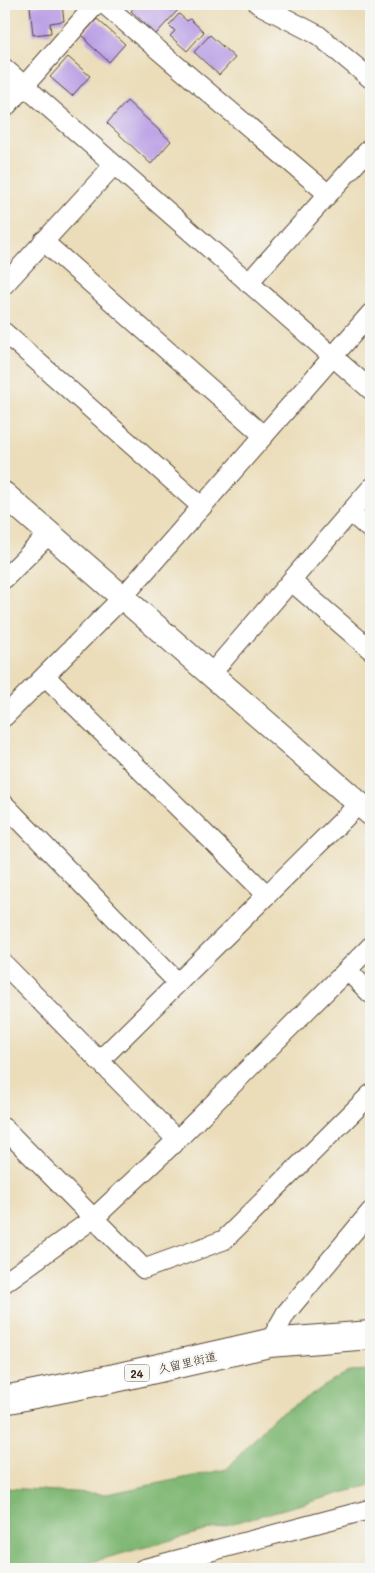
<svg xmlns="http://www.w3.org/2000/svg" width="375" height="1573" font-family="Mali,'Klee One',sans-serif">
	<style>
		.forest { fill: #80b875; stroke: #5e714a }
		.building { fill: #b69ae4 }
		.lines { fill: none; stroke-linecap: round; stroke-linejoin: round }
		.minor-casing { stroke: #554535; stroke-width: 21 }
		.tertiary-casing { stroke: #554535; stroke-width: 26 }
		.primary-casing { stroke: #554535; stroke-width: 30 }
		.minor { stroke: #fff; stroke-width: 19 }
		.tertiary { stroke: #fff; stroke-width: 24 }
		.primary { stroke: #fff; stroke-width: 28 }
		.labels { text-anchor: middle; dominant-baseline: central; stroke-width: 4.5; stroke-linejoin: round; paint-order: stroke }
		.shield { fill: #f6f6f2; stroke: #73675e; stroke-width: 1 }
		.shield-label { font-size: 11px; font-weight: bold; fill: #3b2a1e }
		.street-label { font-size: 12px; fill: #3b2a1e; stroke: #f6f6f2 }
	</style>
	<rect width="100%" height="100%" fill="#f6f6f2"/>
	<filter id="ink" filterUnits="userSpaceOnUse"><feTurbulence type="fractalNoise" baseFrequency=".02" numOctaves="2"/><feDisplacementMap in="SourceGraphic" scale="10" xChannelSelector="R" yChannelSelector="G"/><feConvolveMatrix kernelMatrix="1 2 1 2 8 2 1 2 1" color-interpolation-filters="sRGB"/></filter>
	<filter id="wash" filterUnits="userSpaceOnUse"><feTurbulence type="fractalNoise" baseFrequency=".0096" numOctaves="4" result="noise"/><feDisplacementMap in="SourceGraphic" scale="20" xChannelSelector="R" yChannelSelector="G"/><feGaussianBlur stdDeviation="1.12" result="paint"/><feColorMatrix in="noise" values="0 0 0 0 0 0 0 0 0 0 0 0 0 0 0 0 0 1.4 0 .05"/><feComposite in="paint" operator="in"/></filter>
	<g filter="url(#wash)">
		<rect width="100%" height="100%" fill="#ebddb9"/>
		<path class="forest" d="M371,1370V1485L66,1569H4V1489L6,1488L107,1494L227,1469L273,1418L349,1371Z"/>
		<g id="blocks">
			<g class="building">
				<path d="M52,4H62L64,21L50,23L51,33L33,35L30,6Z"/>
				<path d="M137,4H172L178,10L156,34L131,11Z"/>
				<path d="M179,14L187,21L190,19L204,32L187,51L170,36L175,31L169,25Z"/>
				<path d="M97,19L125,44L109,62L86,41L87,39L82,35Z"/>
				<path d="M210,35L235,58L219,75L194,52Z"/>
				<path d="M68,57L90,76L72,96L50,77Z"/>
				<path d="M127,101L171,141L151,164L107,123Z"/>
			</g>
		</g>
	</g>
	<g filter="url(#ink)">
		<use href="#blocks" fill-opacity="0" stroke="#554535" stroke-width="1"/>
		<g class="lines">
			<defs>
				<g id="minor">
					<path d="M104,4L328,194"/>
					<path d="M258,4L318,35L371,79"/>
					<path d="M4,68L371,390"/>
					<path d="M4,109L96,4"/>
					<path d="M43,241L264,436"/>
					<path d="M248,283L371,147"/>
					<path d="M4,285L114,165"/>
					<path d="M4,332L202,507"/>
					<path d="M350,512L371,530"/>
					<path d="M4,579L49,534"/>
					<path d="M291,581L371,650"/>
					<path d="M210,675L371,488"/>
					<path d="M45,676L267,895"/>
					<path d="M4,717L122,598L371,313"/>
					<path d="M4,804L178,983"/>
					<path d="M4,964L177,1140"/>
					<path d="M347,970L371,994"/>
					<path d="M99,1061L359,804"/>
					<path d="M4,1128L144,1269L224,1240L371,1094"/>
					<path d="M4,1283L94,1218L177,1140L371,946"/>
					<path d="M269,1343L286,1313L371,1211"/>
					<path d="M143,1569L371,1509"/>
				</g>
				<path id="tertiary" d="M4,494L371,814"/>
				<path id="primary" d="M4,1400L115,1378L269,1343L371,1335"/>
			</defs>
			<use href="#minor" class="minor-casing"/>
			<use href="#tertiary" class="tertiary-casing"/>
			<use href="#primary" class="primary-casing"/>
			<use href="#minor" class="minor"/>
			<use href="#tertiary" class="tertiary"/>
			<use href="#primary" class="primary"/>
		</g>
	</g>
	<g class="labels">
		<rect class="shield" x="124.5" y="1364.5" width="25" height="17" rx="4"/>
		<g class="shield-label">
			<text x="137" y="1373">24</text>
		</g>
		<g class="street-label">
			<text transform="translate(187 1362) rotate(-13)">久留里街道</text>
		</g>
	</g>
	<rect width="375" height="1573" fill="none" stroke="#f6f6f2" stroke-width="20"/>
</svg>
